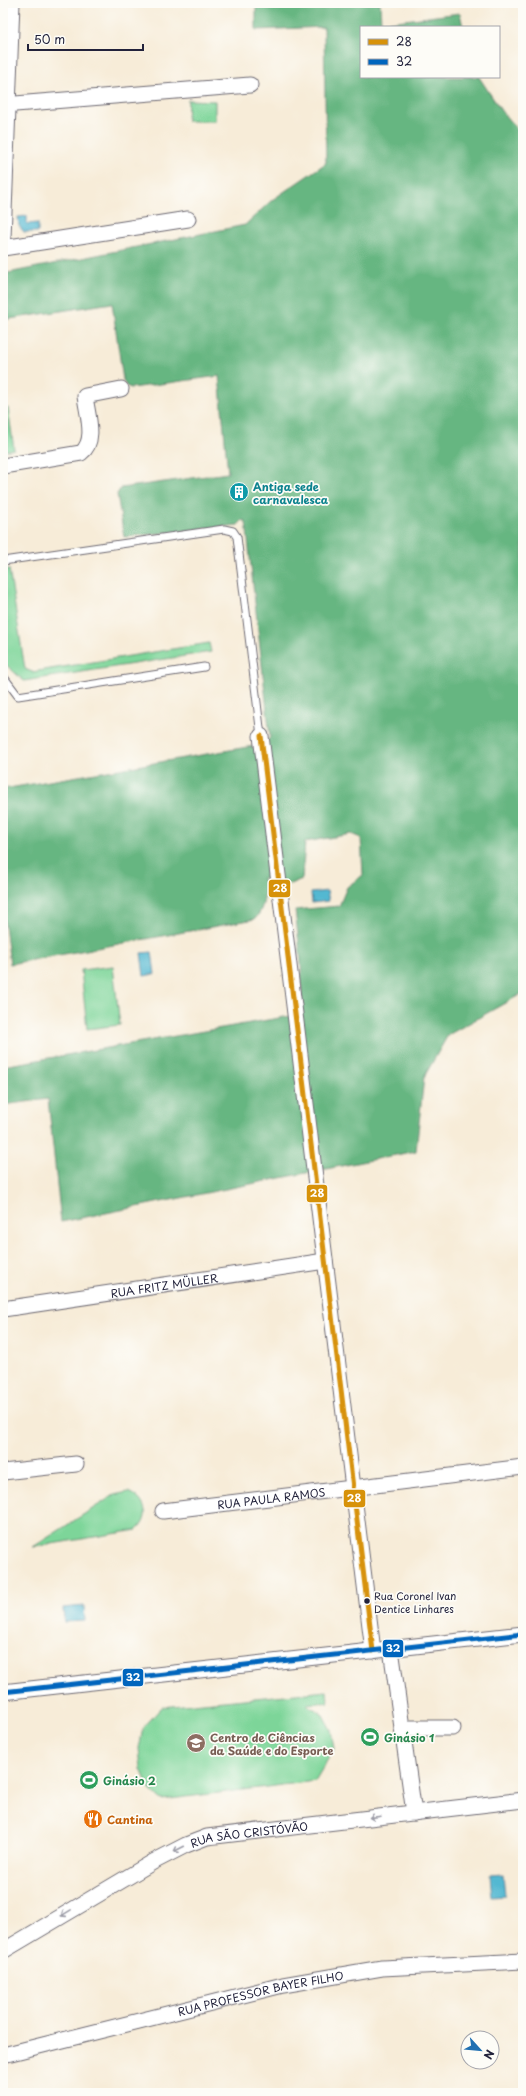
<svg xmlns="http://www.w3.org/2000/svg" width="526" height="2096" font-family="'Playpen Sans',sans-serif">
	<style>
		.green { fill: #7dd599; stroke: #507c6a }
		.forest { fill: #66b681; stroke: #446c5e }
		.water { fill: #52b8d1; stroke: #3a6d86 }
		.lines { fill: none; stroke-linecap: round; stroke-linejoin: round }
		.service-casing { stroke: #6d6972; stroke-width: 9 }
		.minor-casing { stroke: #6d6972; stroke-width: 17 }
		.service { stroke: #fff; stroke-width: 7 }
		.minor { stroke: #fff; stroke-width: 15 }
		.bus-1-casing { stroke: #fdfcf7; stroke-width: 8 }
		.bus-2-casing { stroke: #fdfcf7; stroke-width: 8 }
		.bus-1 { stroke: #d79209; stroke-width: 5 }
		.bus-2 { stroke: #0065bd; stroke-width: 5 }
		.oneway { stroke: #9c9ca7 }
		.bus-dot { fill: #22223b; stroke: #fdfcf7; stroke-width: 1.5 }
		.labels { text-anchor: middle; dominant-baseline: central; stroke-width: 3.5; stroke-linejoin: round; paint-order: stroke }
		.bus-label { font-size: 10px; fill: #22223b; stroke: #fdfcf7; text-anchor: start }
		.culture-label { font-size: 11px; font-weight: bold; fill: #0d838f; stroke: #fdfcf7; text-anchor: start }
		.street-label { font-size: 11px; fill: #22223b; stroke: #fdfcf7 }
		.education-label { font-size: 11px; font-weight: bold; fill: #785e54; stroke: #fdfcf7; text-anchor: start }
		.leisure-label { font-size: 11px; font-weight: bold; fill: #27864d; stroke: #fdfcf7; text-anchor: start }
		.food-label { font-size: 11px; font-weight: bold; fill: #c56008; stroke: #fdfcf7; text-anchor: start }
		.line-badge { stroke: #fdfcf7; stroke-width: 1.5 }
		.badge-label { font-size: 11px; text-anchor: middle; font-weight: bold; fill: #fff }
	</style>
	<rect width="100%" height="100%" fill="#fdfcf7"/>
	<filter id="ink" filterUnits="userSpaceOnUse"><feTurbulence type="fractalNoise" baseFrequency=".025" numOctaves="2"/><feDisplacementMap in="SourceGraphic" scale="8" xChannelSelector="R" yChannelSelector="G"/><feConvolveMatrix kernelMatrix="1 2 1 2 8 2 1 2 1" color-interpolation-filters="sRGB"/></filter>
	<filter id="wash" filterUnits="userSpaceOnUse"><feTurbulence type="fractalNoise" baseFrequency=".012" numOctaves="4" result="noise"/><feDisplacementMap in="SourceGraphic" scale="16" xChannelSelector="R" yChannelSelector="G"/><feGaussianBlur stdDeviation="0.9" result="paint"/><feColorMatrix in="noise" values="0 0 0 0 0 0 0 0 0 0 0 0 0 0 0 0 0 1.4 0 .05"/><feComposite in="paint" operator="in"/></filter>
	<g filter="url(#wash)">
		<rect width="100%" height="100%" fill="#f7ecd8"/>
		<g class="green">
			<path d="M188,100L215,101V121H187Z"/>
			<path d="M8,408L14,449L3,451V409Z"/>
			<path d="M9,569L25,669L32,672L209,643L211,652L24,681L3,662V570Z"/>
			<path d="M113,966L120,1025L87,1029L81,970Z"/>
			<path d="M128,1492C145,1499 152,1516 137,1530L33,1547L114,1495Z"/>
			<path d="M327,1691L328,1702L307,1704L323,1715L331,1730L334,1749L315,1781L162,1800L150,1790L141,1769L139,1748L143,1728L162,1707Z"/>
		</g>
		<path class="forest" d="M256,3H380L381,23L460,13L463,27H361V77H479L502,112L523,136V993L448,1035L424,1077L416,1151L61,1222L48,1099L3,1105V1066L302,1014L301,962L295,910L339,906L347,887L363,875L361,838L351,834L305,842L302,879L290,884L263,878C266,891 265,908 255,919L10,964L3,911V789L265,744L270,737L246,522L243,520L238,525L124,537L117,494L121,488L228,473L219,376L131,388L126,386L123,380L112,303L3,320V274L245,225L272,200L326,163L324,27L256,30Z"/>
		<g class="water">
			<path d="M27,216V224L38,223V232H24L19,226L18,217Z"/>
			<path d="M327,891L329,901L312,903L311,893Z"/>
			<path d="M152,952L155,974L144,976L141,953Z"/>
			<path d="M84,1606L85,1621L64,1622L63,1608Z"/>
			<path d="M503,1874L505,1896L492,1897L490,1875Z"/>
		</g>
	</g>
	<g filter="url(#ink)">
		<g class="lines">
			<defs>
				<g id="service">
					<path d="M3,561L224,529L233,531L237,537L261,736"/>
					<path d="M3,676L18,696L204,667"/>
				</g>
				<g id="minor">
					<path d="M3,105L250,85"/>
					<path d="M3,238L12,3"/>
					<path d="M3,248L188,219"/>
					<path d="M3,466L81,453C97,441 87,414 85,396L121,389"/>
					<path d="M261,736L373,1651"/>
					<path id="s1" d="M3,1309L325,1261"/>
					<path d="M3,1472L76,1464"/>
					<path id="s2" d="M163,1511L523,1467"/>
					<path d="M391,1649L414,1813"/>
					<path d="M3,1692L523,1634"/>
					<path d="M402,1728H453"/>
					<path id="s3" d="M3,1951L153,1862L186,1845L207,1837L523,1800"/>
					<path id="s4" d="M3,2055L283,1985L382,1968L523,1961"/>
				</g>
			</defs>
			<use href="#service" class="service-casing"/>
			<use href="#minor" class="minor-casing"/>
			<use href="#service" class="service"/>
			<use href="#minor" class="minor"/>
			<defs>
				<path id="bus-1" d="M261,736L373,1651"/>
				<path id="bus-2" d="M3,1692L523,1634"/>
			</defs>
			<use href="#bus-1" class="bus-1-casing"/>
			<use href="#bus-2" class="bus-2-casing"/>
			<use href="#bus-1" class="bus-1"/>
			<use href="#bus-2" class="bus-2"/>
		</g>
		<defs><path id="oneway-shaft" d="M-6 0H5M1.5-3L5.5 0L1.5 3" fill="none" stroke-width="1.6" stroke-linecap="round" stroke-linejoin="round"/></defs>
		<g class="oneway">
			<use href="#oneway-shaft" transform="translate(375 1817) rotate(173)"/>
			<use href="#oneway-shaft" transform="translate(179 1849) rotate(153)"/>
			<use href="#oneway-shaft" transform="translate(66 1913) rotate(149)"/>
		</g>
	</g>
	<defs>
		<symbol id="building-disc" viewBox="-11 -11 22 22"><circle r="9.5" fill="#0f9aa8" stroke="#fdfcf7"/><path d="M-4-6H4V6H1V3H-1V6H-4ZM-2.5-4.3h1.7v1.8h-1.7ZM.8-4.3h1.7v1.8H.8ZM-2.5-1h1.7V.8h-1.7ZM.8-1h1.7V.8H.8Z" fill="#fff"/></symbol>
		<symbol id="stadium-disc" viewBox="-11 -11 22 22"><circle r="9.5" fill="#2e9e5b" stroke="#fdfcf7"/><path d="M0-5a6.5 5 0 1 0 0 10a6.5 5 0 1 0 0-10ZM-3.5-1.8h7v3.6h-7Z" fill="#fff"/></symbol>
		<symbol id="university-disc" viewBox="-11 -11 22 22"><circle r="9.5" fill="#8d6e63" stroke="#fdfcf7"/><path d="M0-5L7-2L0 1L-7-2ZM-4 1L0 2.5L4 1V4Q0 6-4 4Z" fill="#fff"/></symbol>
		<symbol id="restaurant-disc" viewBox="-11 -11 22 22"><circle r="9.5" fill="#e8710a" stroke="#fdfcf7"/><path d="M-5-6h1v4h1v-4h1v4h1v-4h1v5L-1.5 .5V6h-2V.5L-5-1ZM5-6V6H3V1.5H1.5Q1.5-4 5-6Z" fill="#fff"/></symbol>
	</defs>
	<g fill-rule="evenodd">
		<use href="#building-disc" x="228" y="481" width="22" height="22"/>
		<use href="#stadium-disc" x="359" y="1726" width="22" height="22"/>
		<use href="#university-disc" x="185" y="1732" width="22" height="22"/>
		<use href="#stadium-disc" x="78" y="1769" width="22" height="22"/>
		<use href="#restaurant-disc" x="82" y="1808" width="22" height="22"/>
	</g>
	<circle class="bus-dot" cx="367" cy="1601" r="3.5"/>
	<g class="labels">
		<g class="bus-label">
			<text x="374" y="1595">Rua Coronel Ivan<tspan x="374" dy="13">Dentice Linhares</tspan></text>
		</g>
		<g class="culture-label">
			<text x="253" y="486">Antiga sede<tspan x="253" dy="13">carnavalesca</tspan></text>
		</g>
		<g class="street-label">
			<text stroke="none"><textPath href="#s1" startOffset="163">RUA FRITZ MÜLLER</textPath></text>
			<text stroke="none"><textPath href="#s2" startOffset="109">RUA PAULA RAMOS</textPath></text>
			<text stroke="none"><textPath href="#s3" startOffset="276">RUA SÃO CRISTÓVÃO</textPath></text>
			<text stroke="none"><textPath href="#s4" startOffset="265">RUA PROFESSOR BAYER FILHO</textPath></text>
		</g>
		<g class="education-label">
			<text x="210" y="1737">Centro de Ciências<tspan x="210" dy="13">da Saúde e do Esporte</tspan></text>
		</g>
		<g class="leisure-label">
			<text x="384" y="1737">Ginásio 1</text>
			<text x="103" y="1780">Ginásio 2</text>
		</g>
		<g class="food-label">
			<text x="107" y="1819">Cantina</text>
		</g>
	</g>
	<g class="line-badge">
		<rect x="268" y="879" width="23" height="19" rx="4" fill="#d79209"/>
		<rect x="306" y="1184" width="22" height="19" rx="4" fill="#d79209"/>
		<rect x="343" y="1489" width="23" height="19" rx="4" fill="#d79209"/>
		<rect x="382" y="1639" width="22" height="19" rx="4" fill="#0065bd"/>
		<rect x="122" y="1668" width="22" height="19" rx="4" fill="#0065bd"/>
	</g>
	<g class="badge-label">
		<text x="280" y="892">28</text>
		<text x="317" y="1197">28</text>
		<text x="354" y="1502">28</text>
		<text x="393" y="1652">32</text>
		<text x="133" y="1681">32</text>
	</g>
	<rect width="526" height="2096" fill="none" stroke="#fdfcf7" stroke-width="16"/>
	<rect x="360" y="26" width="140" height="52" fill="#fdfcf7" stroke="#a5a5ac"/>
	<rect x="368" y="39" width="20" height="6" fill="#d79209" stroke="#a5a5ac"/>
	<text x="396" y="46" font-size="12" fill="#22223b">28</text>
	<rect x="368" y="59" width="20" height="6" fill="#0065bd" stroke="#a5a5ac"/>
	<text x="396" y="66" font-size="12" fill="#22223b">32</text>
	<g transform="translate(480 2050) rotate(117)"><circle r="19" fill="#fdfcf7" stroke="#a5a5ac"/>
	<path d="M0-3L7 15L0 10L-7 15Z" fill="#1f6fb2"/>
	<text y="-6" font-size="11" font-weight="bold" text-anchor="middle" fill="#22223b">N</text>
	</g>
	<path d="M28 44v6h115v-6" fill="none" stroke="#22223b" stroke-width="2"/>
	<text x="34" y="44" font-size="12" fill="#22223b" stroke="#fdfcf7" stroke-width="3" paint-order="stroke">50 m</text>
</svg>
